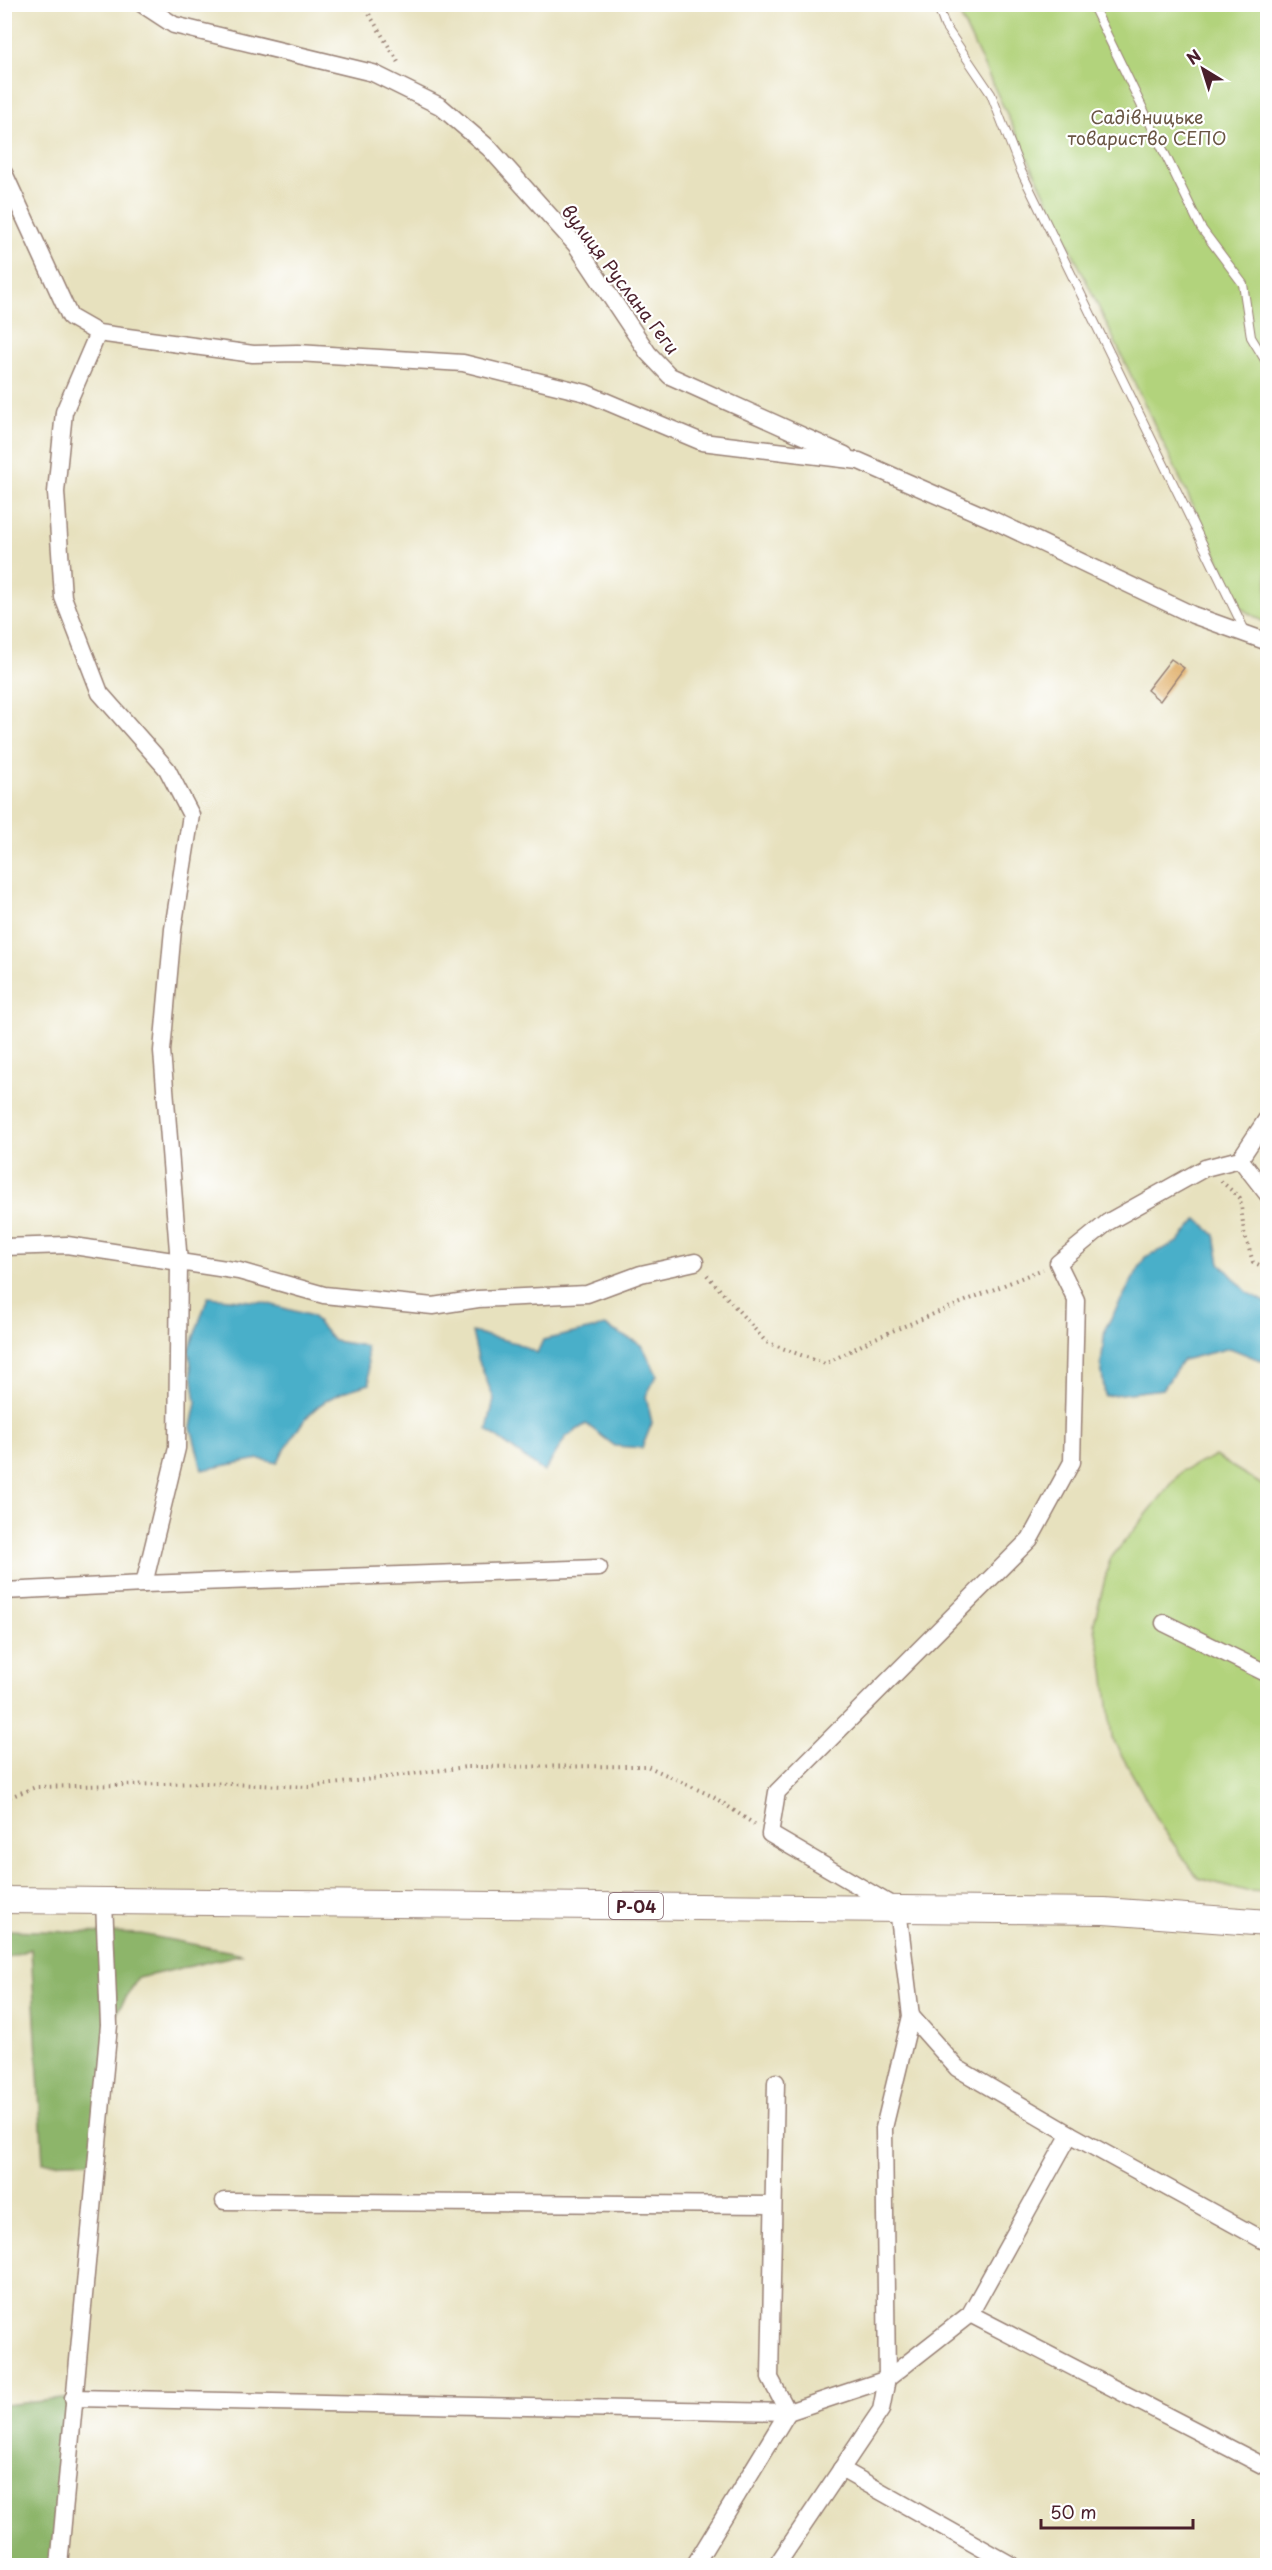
<svg xmlns="http://www.w3.org/2000/svg" width="1272" height="2570" font-family="'Playpen Sans',sans-serif">
	<style>
		.green { fill: #b2d37b; stroke: #7e7953; stroke-width: 1.5 }
		.forest { fill: #8db56b; stroke: #6c6a4b; stroke-width: 1.5 }
		.water { fill: #4aafc9; stroke: #4a677a; stroke-width: 1.5 }
		.building { fill: #dfac64 }
		.lines { fill: none; stroke-linecap: round; stroke-linejoin: round }
		.lane-casing { stroke: #988074; stroke-width: 10 }
		.street-casing { stroke: #988074; stroke-width: 19 }
		.primary-casing { stroke: #988074; stroke-width: 28 }
		.path { stroke: #988074; stroke-width: 4; stroke-dasharray: 1.5 4.5; stroke-linecap: butt }
		.lane { stroke: #fff; stroke-width: 8 }
		.street { stroke: #fff; stroke-width: 16 }
		.primary { stroke: #fff; stroke-width: 26 }
		.labels { text-anchor: middle; dominant-baseline: central; stroke-width: 4.5; stroke-linejoin: round; paint-order: stroke }
		.shield { fill: #fff; stroke: #80626b; stroke-width: 1.5 }
		.shield-label { font-size: 16px; font-weight: bold; fill: #4a1f2b }
		.park-label { font-size: 18px; fill: #695543; stroke: #fff }
		.street-label { font-size: 18px; fill: #4a1f2b; stroke: #fff }
	</style>
	<rect width="100%" height="100%" fill="#fff"/>
	<filter id="ink" filterUnits="userSpaceOnUse"><feTurbulence type="fractalNoise" baseFrequency=".0167" numOctaves="2"/><feDisplacementMap in="SourceGraphic" scale="12" xChannelSelector="R" yChannelSelector="G"/><feConvolveMatrix kernelMatrix="1 2 1 2 8 2 1 2 1" color-interpolation-filters="sRGB"/></filter>
	<filter id="wash" filterUnits="userSpaceOnUse"><feTurbulence type="fractalNoise" baseFrequency=".008" numOctaves="4" result="noise"/><feDisplacementMap in="SourceGraphic" scale="24" xChannelSelector="R" yChannelSelector="G"/><feGaussianBlur stdDeviation="1.35" result="paint"/><feColorMatrix in="noise" values="0 0 0 0 0 0 0 0 0 0 0 0 0 0 0 0 0 1.4 0 .05"/><feComposite in="paint" operator="in"/></filter>
	<g filter="url(#wash)">
		<rect width="100%" height="100%" fill="#e7e1be"/>
		<g class="green">
			<path d="M955,5H1267V624L1242,609Z"/>
			<path d="M1215,1456L1267,1488V1892L1246,1891L1198,1878L1163,1829L1112,1738L1104,1671L1094,1623L1110,1559L1182,1471Z"/>
		</g>
		<g class="forest">
			<path d="M5,1930L141,1934L243,1954L138,1978L109,2025L96,2161L43,2163L31,1949L5,1958Z"/>
			<path d="M73,2398L59,2565H5L4,2405Z"/>
		</g>
		<g class="water">
			<path d="M1197,1219L1215,1235L1220,1263L1247,1292L1267,1303V1363L1230,1348L1183,1360L1163,1389L1105,1396L1101,1366L1105,1329L1145,1257L1178,1242Z"/>
			<path d="M208,1297L262,1302L312,1316L334,1341L366,1346L370,1384C314,1398 306,1414 277,1463L259,1459L202,1470L191,1427L196,1403L189,1350Z"/>
			<path d="M605,1326L642,1345L657,1375L646,1396L652,1423L642,1448L615,1446L586,1424L566,1437L544,1472L487,1430L494,1399L478,1359L472,1332L516,1343L537,1353L543,1340Z"/>
		</g>
		<g id="blocks">
			<path class="building" d="M1171,659L1184,668L1160,701L1147,690Z"/>
		</g>
	</g>
	<g filter="url(#ink)">
		<use href="#blocks" fill-opacity="0" stroke="#988074" stroke-width="1.5"/>
		<g class="lines">
			<defs>
				<g id="lane">
					<path d="M937,4L945,26L991,94L1021,171L1246,633"/>
					<path d="M1092,4L1201,228L1243,284L1251,337L1268,365"/>
					<path d="M1262,4L1268,15"/>
				</g>
				<g id="street">
					<path d="M142,4L174,25L373,73L440,106L490,149L576,245L648,353L670,376L845,455"/>
					<path d="M4,173L70,317L98,333L253,354L297,353L463,363L586,393L702,442L859,461L991,519L1193,615L1268,642"/>
					<path d="M1240,1159L1268,1195"/>
					<path d="M4,1247L67,1245L239,1271L324,1295L433,1306L478,1299L587,1294L641,1274L695,1262"/>
					<path d="M144,1584L599,1568"/>
					<path d="M4,1591L144,1584L177,1448L179,1263L162,1051L173,929L191,815L167,769L100,693L63,597L56,492L64,412L98,333"/>
					<path d="M1164,1623L1268,1674"/>
					<path d="M1070,2134L1268,2243"/>
					<path d="M224,2201L773,2205"/>
					<path d="M970,2314L1268,2468"/>
					<path d="M73,2398L788,2412L887,2379L970,2314L1070,2134L957,2068L911,2016"/>
					<path d="M841,2469L1013,2566"/>
					<path d="M59,2566L109,2025L104,1901"/>
					<path d="M694,2566L788,2412L770,2378L776,2082"/>
					<path d="M776,2566L881,2410L887,2379L884,2128L911,2016L898,1909L770,1834L777,1792L1030,1539L1072,1462L1076,1300L1058,1263L1108,1222L1205,1168L1240,1159L1268,1117"/>
				</g>
				<path id="primary" d="M4,1900L1104,1911L1268,1923"/>
			</defs>
			<use href="#lane" class="lane-casing"/>
			<use href="#street" class="street-casing"/>
			<use href="#primary" class="primary-casing"/>
			<g class="path">
				<path d="M363,4L400,65"/>
				<path d="M1221,1181L1240,1198L1244,1232L1253,1262L1268,1269"/>
				<path d="M707,1275L766,1342L825,1364L873,1339L1043,1269"/>
				<path d="M4,1799L36,1787L205,1783L309,1787L466,1767L647,1766L714,1797L754,1824"/>
			</g>
			<use href="#lane" class="lane"/>
			<use href="#street" class="street"/>
			<use href="#primary" class="primary"/>
		</g>
	</g>
	<g class="labels">
		<rect class="shield" x="609" y="1893" width="54" height="26" rx="4.5"/>
		<g class="shield-label">
			<text x="636" y="1906">Р-04</text>
		</g>
		<g class="park-label">
			<text x="1147" y="116">Садівницьке<tspan x="1147" dy="21">товариство СЕПО</tspan></text>
		</g>
		<g class="street-label">
			<text transform="translate(621 279) rotate(53)">вулиця Руслана Геги</text>
		</g>
	</g>
	<rect width="1272" height="2570" fill="none" stroke="#fff" stroke-width="24"/>
	<g transform="translate(1203 69) rotate(322)" stroke="#ffffff" stroke-width="4.5" paint-order="stroke">
	<path d="M0-4.5L10 22L0 15L-10 22Z" fill="#4a1f2b"/>
	<text y="-9" font-size="16" font-weight="bold" text-anchor="middle" fill="#4a1f2b">N</text>
	</g>
	<path d="M1041 2519v9h152v-9" fill="none" stroke="#4a1f2b" stroke-width="3"/>
	<text x="1050" y="2519" font-size="18" fill="#4a1f2b" stroke="#ffffff" stroke-width="4.5" paint-order="stroke">50 m</text>
</svg>
